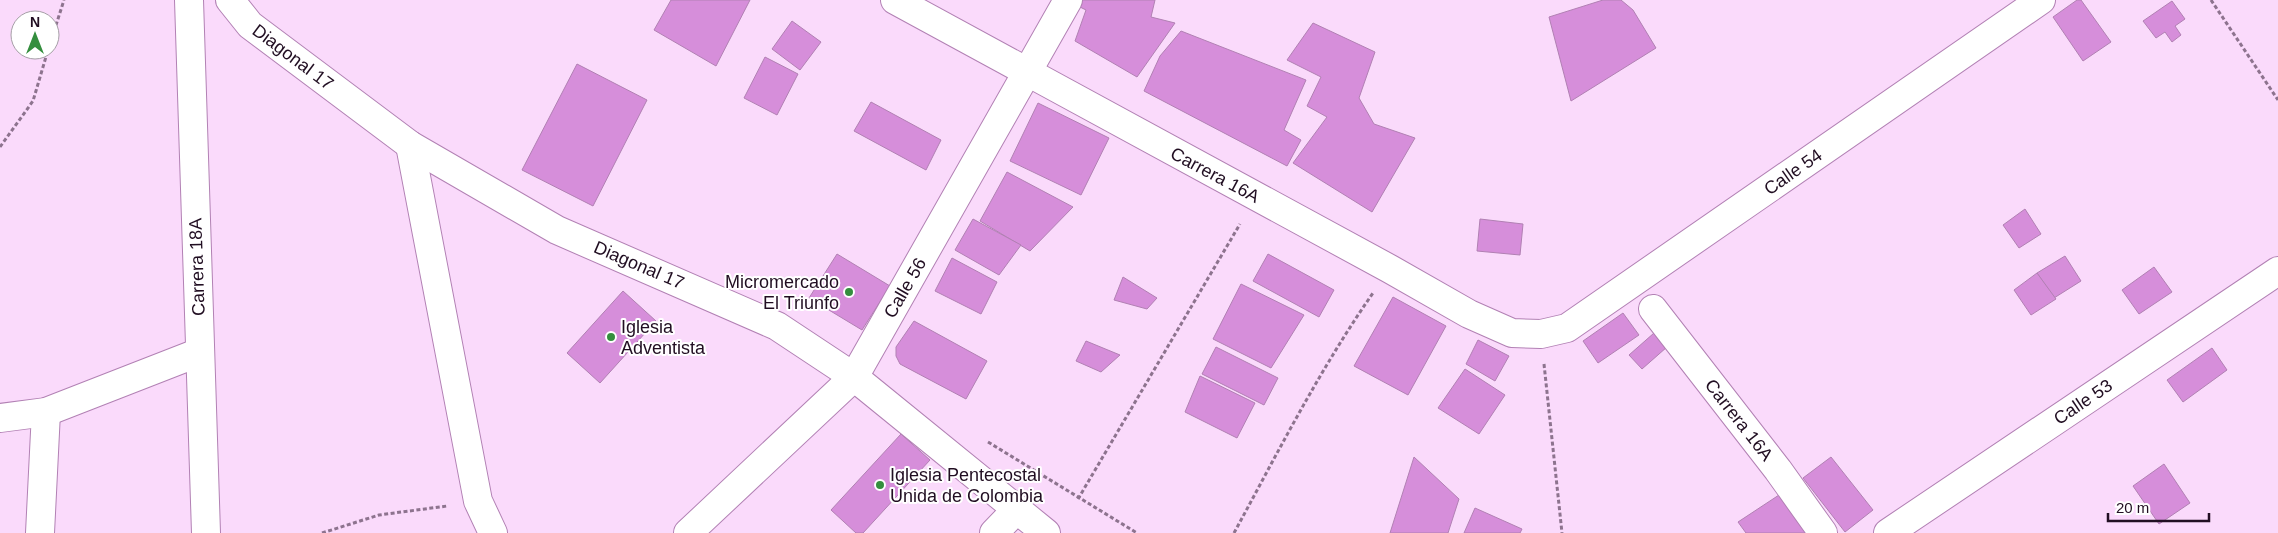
<svg xmlns="http://www.w3.org/2000/svg" width="2278" height="533" font-family="Arial,sans-serif">
	<style>
		.building { fill: #d68eda; stroke: #b180b3 }
		.lines { fill: none; stroke-linecap: round; stroke-linejoin: round }
		.minor-casing { stroke: #b281b4; stroke-width: 30 }
		.path { stroke: #8d738e; stroke-width: 3; stroke-dasharray: 4 2.5; stroke-linecap: butt }
		.minor { stroke: #fff; stroke-width: 28 }
		.poi-dot { fill: #348e3e; stroke: #fff; stroke-width: 2 }
		.labels { text-anchor: middle; dominant-baseline: central; stroke-width: 4; stroke-linejoin: round; paint-order: stroke }
		.street-label { font-size: 18px; fill: #210e22; stroke: #fff }
		.poi-label { font-size: 18px; fill: #210e22; stroke: #fff; text-anchor: start }
	</style>
	<rect width="100%" height="100%" fill="#fadafb"/>
	<g class="building">
		<path d="M671,0H750L716,66L654,30Z"/>
		<path d="M1079,0H1155L1151,17L1175,23L1137,77L1075,41L1086,10L1076,5Z"/>
		<path d="M1603,0H1621L1633,10L1656,48L1571,101L1549,17Z"/>
		<path d="M2077,0H2081L2111,42L2083,61L2053,17Z"/>
		<path d="M2172,1L2185,19L2175,26L2181,35L2172,42L2165,32L2156,38L2143,21Z"/>
		<path d="M792,21L821,42L800,70L772,49Z"/>
		<path d="M1313,23L1375,52L1359,98L1374,124L1415,138L1372,212L1293,163L1327,117L1307,106L1321,77L1287,60Z"/>
		<path d="M1181,31L1306,80L1284,130L1301,140L1287,166L1144,91L1160,56Z"/>
		<path d="M765,57L798,74L777,115L744,98Z"/>
		<path d="M577,64L647,100L593,206L522,170Z"/>
		<path d="M871,102L941,140L926,170L854,131Z"/>
		<path d="M1038,103L1109,138L1081,195L1010,161Z"/>
		<path d="M1007,172L1073,207L1030,251L980,221Z"/>
		<path d="M2025,209L2041,234L2019,248L2003,225Z"/>
		<path d="M973,219L1021,245L999,275L955,250Z"/>
		<path d="M1480,219L1523,224L1520,255L1477,251Z"/>
		<path d="M837,254L890,286L862,330L809,298Z"/>
		<path d="M1268,254L1334,290L1319,317L1253,281Z"/>
		<path d="M2065,256L2081,281L2054,298L2037,273Z"/>
		<path d="M952,258L997,282L981,314L935,291Z"/>
		<path d="M2154,267L2172,292L2139,314L2122,290Z"/>
		<path d="M2037,273L2056,299L2031,315L2014,290Z"/>
		<path d="M1123,277L1157,298L1147,309L1114,300Z"/>
		<path d="M1241,284L1304,315L1271,368L1213,339Z"/>
		<path d="M623,291L656,321L600,383L567,353Z"/>
		<path d="M1393,297L1446,326L1408,395L1354,366Z"/>
		<path d="M1623,313L1639,335L1598,363L1583,341Z"/>
		<path d="M914,321L987,361L966,399L900,364L896,356V347Z"/>
		<path d="M1654,333L1667,347L1642,369L1629,355Z"/>
		<path d="M1478,340L1509,356L1495,381L1466,364Z"/>
		<path d="M1086,341L1120,355L1101,372L1076,361Z"/>
		<path d="M1216,347L1278,378L1264,405L1202,374Z"/>
		<path d="M2212,348L2227,370L2183,402L2167,380Z"/>
		<path d="M1465,369L1505,395L1479,434L1438,408Z"/>
		<path d="M1200,376L1255,403L1237,438L1185,412Z"/>
		<path d="M901,434L930,460L863,533H856L831,510Z"/>
		<path d="M1414,457L1459,499L1448,533H1390Z"/>
		<path d="M1831,457L1873,510L1845,532L1803,478Z"/>
		<path d="M2164,464L2190,503L2159,524L2133,486Z"/>
		<path d="M1779,495L1812,533H1746L1738,522Z"/>
		<path d="M1475,508L1522,529L1520,533H1464Z"/>
	</g>
	<g class="lines">
		<defs>
			<g id="minor">
				<path d="M189,0L206,533"/>
				<path d="M230,0L250,25L410,145L557,230L777,326L854,377L1046,533"/>
				<path d="M895,0L1390,269L1469,314L1512,333L1541,334L1567,328L2041,0"/>
				<path d="M410,145L478,501L493,533"/>
				<path d="M1653,309L1778,470L1823,533"/>
				<path d="M0,418L46,412L200,352"/>
				<path d="M40,533L46,412"/>
				<path d="M688,533L854,377L1068,0"/>
				<path d="M994,533L1017,509"/>
				<path d="M1888,533L2278,271"/>
			</g>
		</defs>
		<use href="#minor" class="minor-casing"/>
		<g class="path">
			<path d="M2211,0L2278,100"/>
			<path d="M50,44L64,0"/>
			<path d="M0,147L33,101L48,50"/>
			<path d="M1544,364L1562,533"/>
			<path d="M988,442L1137,533"/>
			<path d="M1078,499L1240,224"/>
			<path d="M322,533L379,515L447,506"/>
			<path d="M1234,533C1278,452 1320,369 1373,293"/>
		</g>
		<use href="#minor" class="minor"/>
	</g>
	<g class="poi-dot">
		<circle cx="849" cy="292" r="5"/>
		<circle cx="611" cy="337" r="5"/>
		<circle cx="880" cy="485" r="5"/>
	</g>
	<g class="labels">
		<g class="street-label">
			<text transform="translate(293 57) rotate(37)">Diagonal 17</text>
			<text transform="translate(1793 172) rotate(-35)">Calle 54</text>
			<text transform="translate(1215 175) rotate(28)">Carrera 16A</text>
			<text transform="translate(639 265) rotate(23)">Diagonal 17</text>
			<text transform="translate(197 267) rotate(-92)">Carrera 18A</text>
			<text transform="translate(905 288) rotate(-60)">Calle 56</text>
			<text transform="translate(2083 402) rotate(-34)">Calle 53</text>
			<text transform="translate(1739 420) rotate(52)">Carrera 16A</text>
		</g>
		<g class="poi-label">
			<text x="839" y="282" text-anchor="end">Micromercado<tspan x="839" dy="21">El Triunfo</tspan></text>
			<text x="621" y="327">Iglesia<tspan x="621" dy="21">Adventista</tspan></text>
			<text x="890" y="475">Iglesia Pentecostal<tspan x="890" dy="21">Unida de Colombia</tspan></text>
		</g>
	</g>
	<g transform="translate(35 35)"><circle r="24" fill="#ffffff" stroke="#a69fa7"/>
	<path d="M0-4L9 19L0 12L-9 19Z" fill="#348e3e"/>
	<text y="-8" font-size="14" font-weight="bold" text-anchor="middle" fill="#210e22">N</text>
	</g>
	<path d="M2108 513v8h101v-8" fill="none" stroke="#210e22" stroke-width="2.5"/>
	<text x="2116" y="513" font-size="15" fill="#210e22" stroke="#ffffff" stroke-width="4" paint-order="stroke">20 m</text>
</svg>
